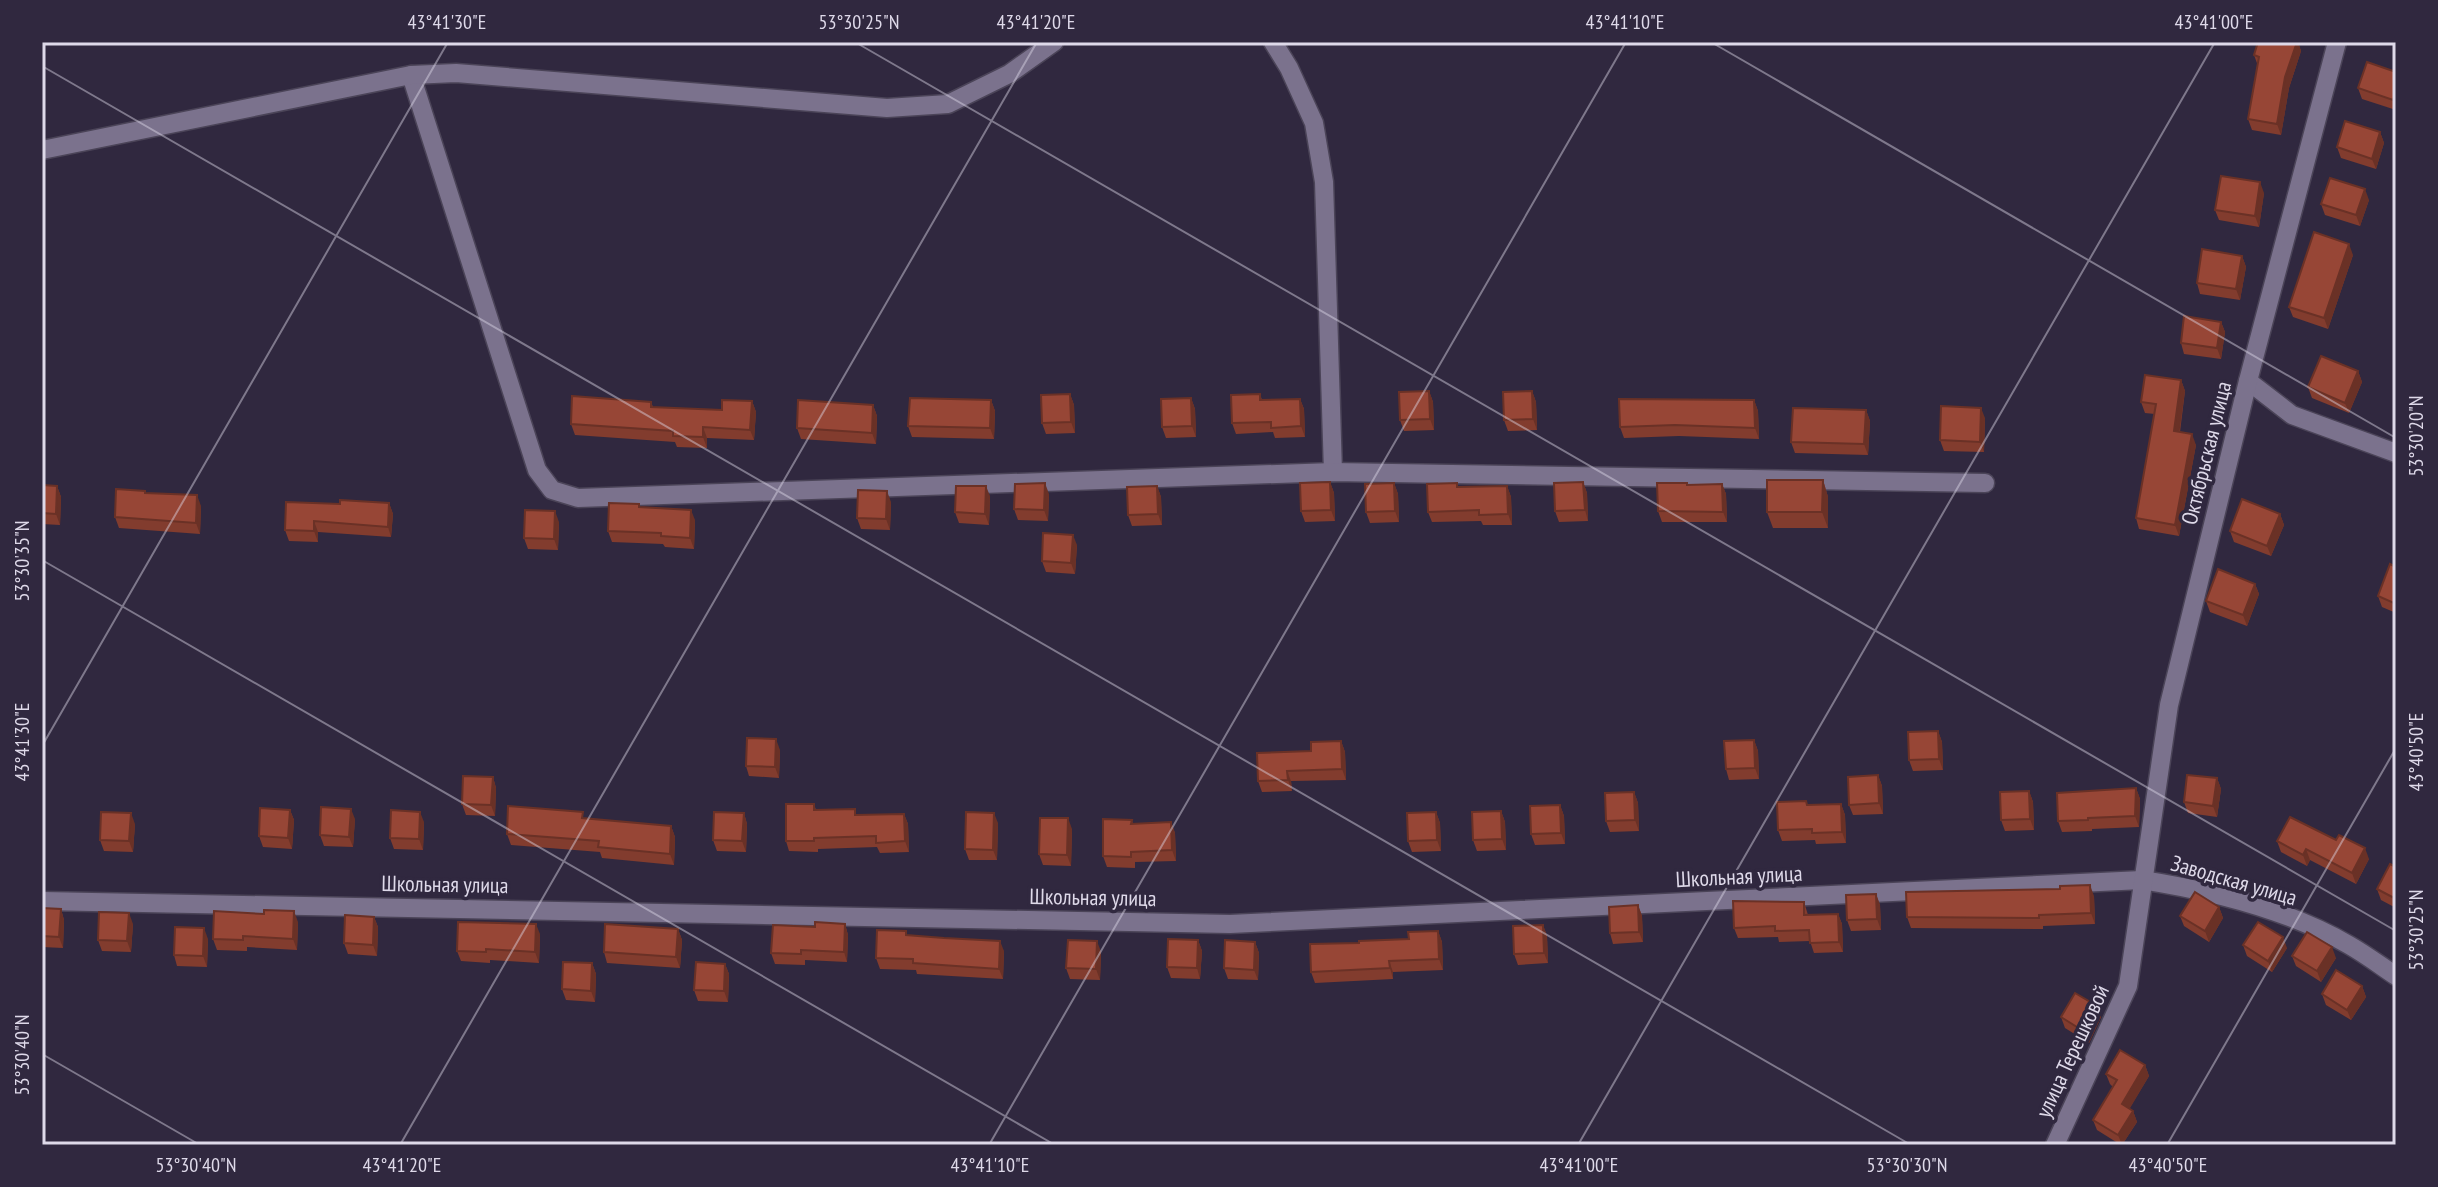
<svg xmlns="http://www.w3.org/2000/svg" width="2438" height="1187" font-family="'PT Sans Narrow',sans-serif">
	<style>
		.lines { fill: none; stroke-linecap: round; stroke-linejoin: round }
		.minor-casing { stroke: #4b4458; stroke-width: 21 }
		.minor { stroke: #7b728d; stroke-width: 18 }
		.wall { fill: #823c2e }
		.shaded-wall { fill: #6a3126 }
		.building { fill: #974636; stroke: #6a3126; stroke-width: 2 }
		.ticks { fill: none; stroke: #ded9e9; stroke-width: 2; stroke-opacity: 0.45 }
		.labels { text-anchor: middle; dominant-baseline: central; stroke-width: 7; stroke-linejoin: round; paint-order: stroke }
		.street-label { font-size: 22px; fill: #ded9e9; stroke: #30283f }
		.neatline { fill: none; stroke: #ded9e9; stroke-width: 3 }
		.ticks-label { font-size: 20px; text-anchor: middle; fill: #ded9e9 }
	</style>
	<rect width="100%" height="100%" fill="#30283f"/>
	<g class="lines">
		<defs>
			<g id="minor">
				<path d="M1273,42L1289,68L1314,123L1324,182L1333,472"/>
				<path d="M411,75L537,470L552,490L578,498L1333,472L1985,483"/>
				<path d="M42,150L411,75L456,73L887,108L948,104L1009,74L1054,42"/>
				<path d="M2248,381L2292,415L2396,453"/>
				<path d="M42,901L1230,924L2142,880C2213,891 2287,909 2349,945C2365,954 2381,966 2396,976"/>
				<path d="M2055,1145L2128,986L2169,705L2248,381L2337,42"/>
			</g>
		</defs>
		<use href="#minor" class="minor-casing"/>
		<use href="#minor" class="minor"/>
	</g>
	<g class="wall">
		<path d="M2258,42H2298L2301,51L2289,88L2281,135L2252,130L2248,119L2258,66L2254,55Z"/>
		<path d="M2396,72V110L2362,99L2358,88Z"/>
		<path d="M2380,132L2384,143L2376,169L2341,158L2337,147Z"/>
		<path d="M2264,193L2259,227L2219,220L2215,210Z"/>
		<path d="M2369,200L2360,226L2325,215L2321,204Z"/>
		<path d="M2353,255L2328,329L2293,317L2289,307Z"/>
		<path d="M2242,256L2246,267L2240,300L2200,294L2197,283Z"/>
		<path d="M2221,322L2225,332L2221,359L2184,354L2181,343Z"/>
		<path d="M2358,371L2362,382L2349,413L2312,398L2308,387Z"/>
		<path d="M2181,380L2185,391L2180,432L2196,445L2179,536L2139,529L2136,518L2155,414L2145,413L2141,402Z"/>
		<path d="M1429,391L1433,402L1434,430L1404,431L1400,420Z"/>
		<path d="M1532,391L1536,402L1537,430L1508,431L1504,420Z"/>
		<path d="M1070,394L1074,405L1075,433L1046,434L1042,423Z"/>
		<path d="M1260,394L1262,400L1300,399L1304,409L1305,437L1275,438L1273,432L1236,434L1232,423Z"/>
		<path d="M1191,398L1195,409L1196,437L1166,438L1162,427Z"/>
		<path d="M991,400L995,411L994,439L912,437L908,426Z"/>
		<path d="M1754,400L1758,411L1759,439L1679,436L1624,438L1620,427Z"/>
		<path d="M752,401L756,412L754,440L707,438V448L677,447L675,442L575,435L571,424L651,402L653,407L722,410Z"/>
		<path d="M873,405L877,416L876,444L801,439L797,428Z"/>
		<path d="M1866,410L1870,421L1868,455L1795,453L1791,442Z"/>
		<path d="M1985,418L1984,452L1944,451L1940,440Z"/>
		<path d="M1823,480L1828,497V528H1773L1767,512Z"/>
		<path d="M1330,482L1334,493L1335,521L1305,522L1301,511Z"/>
		<path d="M1583,482L1587,493L1588,521L1559,522L1555,511Z"/>
		<path d="M1394,483L1398,494L1399,522L1370,523L1366,512Z"/>
		<path d="M1722,484L1726,494L1727,522H1662L1658,511L1688,485Z"/>
		<path d="M42,485L57,486L61,497L60,525L42,524Z"/>
		<path d="M1157,486L1161,497L1162,525L1132,526L1128,515Z"/>
		<path d="M1507,486L1511,497L1512,525H1483L1481,521L1432,522L1428,512L1458,487Z"/>
		<path d="M146,493L201,506L200,534L119,528L115,517Z"/>
		<path d="M1049,494L1048,521L1018,520L1014,509Z"/>
		<path d="M990,496L989,525L959,523L955,512Z"/>
		<path d="M891,502L890,530L861,529L857,518Z"/>
		<path d="M389,503L393,514L391,537L318,532V542L289,541L285,530L340,504Z"/>
		<path d="M639,504L640,507L695,520L694,549L665,547L663,544L612,542L608,531Z"/>
		<path d="M2280,514L2284,525L2271,556L2234,542L2230,531Z"/>
		<path d="M559,522L558,550L528,549L524,538Z"/>
		<path d="M1077,545L1075,574L1046,572L1042,561Z"/>
		<path d="M2396,567V613L2382,607L2378,596Z"/>
		<path d="M2255,584L2259,594L2247,626L2210,612L2206,601Z"/>
		<path d="M1938,731L1942,742L1943,770L1913,771L1909,760Z"/>
		<path d="M1754,740L1758,751L1759,779L1729,780L1726,769Z"/>
		<path d="M1341,741L1345,752L1346,780L1291,781L1292,791L1262,792L1258,781L1311,751Z"/>
		<path d="M780,750L779,778L749,776L746,766Z"/>
		<path d="M1878,775L1882,786L1883,814L1853,815L1849,805Z"/>
		<path d="M493,777L496,788L495,816L466,815L462,804Z"/>
		<path d="M2217,778L2221,789L2217,817L2188,813L2184,802Z"/>
		<path d="M2136,788L2140,799L2139,827L2092,829V831L2062,832L2058,821Z"/>
		<path d="M2029,791L2033,802L2034,830L2005,831L2001,820Z"/>
		<path d="M1634,792L1638,803L1639,831L1610,832L1606,821Z"/>
		<path d="M814,804L816,810L857,815L904,814L908,824L909,852L880,853L877,847L818,849V852L789,851L786,841Z"/>
		<path d="M1841,804L1845,815L1846,843L1816,844L1815,840L1782,841L1778,830L1808,805Z"/>
		<path d="M1560,805L1564,816L1565,844L1535,845L1531,834Z"/>
		<path d="M290,810L294,820L292,849L263,847L259,836Z"/>
		<path d="M1501,811L1505,822L1506,850L1477,851L1473,840Z"/>
		<path d="M1436,812L1440,823L1441,851L1412,852L1408,841Z"/>
		<path d="M744,813L747,824L746,852L717,851L713,840Z"/>
		<path d="M355,819L353,847L324,846L320,835Z"/>
		<path d="M585,819L671,826L675,837L674,865L602,858L600,852L511,845L507,834Z"/>
		<path d="M1132,820L1133,824L1171,822L1175,833L1176,861L1135,862V868L1107,867L1103,856Z"/>
		<path d="M424,822L423,850L394,849L390,838Z"/>
		<path d="M998,823L997,860H969L965,849Z"/>
		<path d="M135,824L133,852L104,851L100,840Z"/>
		<path d="M1072,829L1071,866L1043,865L1039,854Z"/>
		<path d="M2277,841L2369,859L2356,884L2310,860L2307,866L2281,852Z"/>
		<path d="M2396,867V908L2381,900L2377,889Z"/>
		<path d="M1876,894L1880,905L1881,930L1851,931L1847,920Z"/>
		<path d="M2094,896L2095,924L2043,926V929L1911,928L1907,917Z"/>
		<path d="M1804,902L1808,915L1838,914L1842,924L1843,952L1814,953L1810,941L1779,942L1778,937L1738,938L1734,928Z"/>
		<path d="M1638,905L1642,916L1643,942L1613,944L1610,933Z"/>
		<path d="M2219,907L2223,918L2209,942L2184,926L2180,916Z"/>
		<path d="M42,908L61,909L64,920L63,948L42,947Z"/>
		<path d="M374,917L378,927L377,956L348,954L344,943Z"/>
		<path d="M298,922L297,950L247,947V951L217,950L213,939Z"/>
		<path d="M133,924L131,952L102,951L98,940Z"/>
		<path d="M845,924L848,935L847,962L805,960V965L775,964L771,953L815,927Z"/>
		<path d="M1543,925L1547,936L1548,963L1518,965L1514,954Z"/>
		<path d="M678,929L682,940L680,968L607,963L604,952Z"/>
		<path d="M1438,931L1442,942L1443,970L1393,972V979L1315,983L1311,972L1359,943L1409,939Z"/>
		<path d="M540,934L539,963L490,960V963L461,961L457,951Z"/>
		<path d="M908,935L1004,951L1003,979L917,974L916,970L880,969L876,958Z"/>
		<path d="M208,939L207,967L177,966L174,955Z"/>
		<path d="M1198,940L1202,951L1200,979L1171,978L1167,967Z"/>
		<path d="M1255,942L1259,953L1258,980L1228,979L1224,968Z"/>
		<path d="M2243,945L2287,948L2272,972L2247,956Z"/>
		<path d="M1101,952L1100,980L1070,979L1066,968Z"/>
		<path d="M2292,956L2336,958L2321,982L2296,966Z"/>
		<path d="M592,963L596,974L595,1002L566,1000L562,989Z"/>
		<path d="M725,964L729,974L728,1002L698,1001L694,990Z"/>
		<path d="M2362,986L2366,997L2351,1020L2326,1005L2322,994Z"/>
		<path d="M2061,1017H2101L2089,1043L2065,1028Z"/>
		<path d="M2145,1065L2149,1076L2129,1109L2133,1111L2137,1122L2122,1145H2121L2097,1130L2093,1120L2113,1087L2110,1084L2106,1074Z"/>
	</g>
	<g class="shaded-wall">
		<path d="M2297,42H2298L2301,51L2289,88L2281,135L2277,124L2285,77Z"/>
		<path d="M2380,132L2384,143L2376,169L2372,159Z"/>
		<path d="M2260,182L2264,193L2259,227L2255,216Z"/>
		<path d="M2365,189L2369,200L2360,226L2356,215Z"/>
		<path d="M2349,244L2353,255L2328,329L2324,318Z"/>
		<path d="M2242,256L2246,267L2240,300L2236,289Z"/>
		<path d="M2221,322L2225,332L2221,359L2217,348Z"/>
		<path d="M2358,371L2362,382L2349,413L2345,403Z"/>
		<path d="M2181,380L2185,391L2178,442L2174,431Z"/>
		<path d="M1429,391L1433,402L1434,430L1430,419Z"/>
		<path d="M1532,391L1536,402L1537,430L1533,419Z"/>
		<path d="M1070,394L1074,405L1075,433L1071,422Z"/>
		<path d="M1191,398L1195,409L1196,437L1192,426Z"/>
		<path d="M1300,399L1304,409L1305,437L1301,426Z"/>
		<path d="M991,400L995,411L994,439L990,428Z"/>
		<path d="M1754,400L1758,411L1759,439L1755,428Z"/>
		<path d="M752,401L756,412L754,440L750,430Z"/>
		<path d="M873,405L877,416L876,444L872,433Z"/>
		<path d="M1981,408L1985,418L1984,452L1980,442Z"/>
		<path d="M1866,410L1870,421L1868,455L1864,444Z"/>
		<path d="M703,427L707,438V448L703,437Z"/>
		<path d="M2192,434L2196,445L2179,536L2175,525Z"/>
		<path d="M1823,480L1828,497V528L1822,512Z"/>
		<path d="M1330,482L1334,493L1335,521L1331,510Z"/>
		<path d="M1583,482L1587,493L1588,521L1585,510Z"/>
		<path d="M1045,483L1049,494L1048,521L1044,510Z"/>
		<path d="M1394,483L1398,494L1399,522L1395,511Z"/>
		<path d="M1722,484L1726,494L1727,522L1723,512Z"/>
		<path d="M57,486L61,497L60,525L56,514Z"/>
		<path d="M986,486L990,496L989,525L985,514Z"/>
		<path d="M1157,486L1161,497L1162,525L1158,514Z"/>
		<path d="M1507,486L1511,497L1512,525L1508,514Z"/>
		<path d="M887,491L891,502L890,530L886,519Z"/>
		<path d="M197,495L201,506L200,534L196,523Z"/>
		<path d="M389,503L393,514L391,537L388,527Z"/>
		<path d="M691,510L695,520L694,549L690,538Z"/>
		<path d="M555,511L559,522L558,550L554,539Z"/>
		<path d="M2280,514L2284,525L2271,556L2267,546Z"/>
		<path d="M314,521L318,532V542L314,531Z"/>
		<path d="M1073,535L1077,545L1075,574L1071,563Z"/>
		<path d="M2255,584L2259,594L2247,626L2243,615Z"/>
		<path d="M1938,731L1942,742L1943,770L1939,759Z"/>
		<path d="M776,739L780,750L779,778L775,767Z"/>
		<path d="M1754,740L1758,751L1759,779L1755,768Z"/>
		<path d="M1341,741L1345,752L1346,780L1342,769Z"/>
		<path d="M1287,771L1291,781L1292,791L1288,780Z"/>
		<path d="M1878,775L1882,786L1883,814L1879,803Z"/>
		<path d="M493,777L496,788L495,816L491,805Z"/>
		<path d="M2217,778L2221,789L2217,817L2213,806Z"/>
		<path d="M2136,788L2140,799L2139,827L2135,816Z"/>
		<path d="M2029,791L2033,802L2034,830L2030,819Z"/>
		<path d="M1634,792L1638,803L1639,831L1635,820Z"/>
		<path d="M1841,804L1845,815L1846,843L1842,832Z"/>
		<path d="M1560,805L1564,816L1565,844L1561,833Z"/>
		<path d="M351,809L355,819L353,847L349,837Z"/>
		<path d="M290,810L294,820L292,849L288,838Z"/>
		<path d="M1501,811L1505,822L1506,850L1502,839Z"/>
		<path d="M420,812L424,822L423,850L419,839Z"/>
		<path d="M1436,812L1440,823L1441,851L1437,840Z"/>
		<path d="M131,813L135,824L133,852L129,841Z"/>
		<path d="M744,813L747,824L746,852L742,841Z"/>
		<path d="M994,813L998,823L997,860L993,850Z"/>
		<path d="M904,814L908,824L909,852L905,841Z"/>
		<path d="M1068,818L1072,829L1071,866L1067,855Z"/>
		<path d="M1171,822L1175,833L1176,861L1172,850Z"/>
		<path d="M671,826L675,837L674,865L670,854Z"/>
		<path d="M2365,848L2369,859L2356,884L2352,873Z"/>
		<path d="M2306,849L2310,860L2307,866L2303,855Z"/>
		<path d="M2090,885L2094,896L2095,924L2091,913Z"/>
		<path d="M1876,894L1880,905L1881,930L1877,919Z"/>
		<path d="M1638,905L1642,916L1643,942L1639,932Z"/>
		<path d="M2219,907L2223,918L2209,942L2205,931Z"/>
		<path d="M61,909L64,920L63,948L59,937Z"/>
		<path d="M294,911L298,922L297,950L293,939Z"/>
		<path d="M129,913L133,924L131,952L127,941Z"/>
		<path d="M1838,914L1842,924L1843,952L1839,942Z"/>
		<path d="M374,917L378,927L377,956L373,945Z"/>
		<path d="M536,924L540,934L539,963L535,952Z"/>
		<path d="M845,924L848,935L847,962L844,952Z"/>
		<path d="M1543,925L1547,936L1548,963L1544,953Z"/>
		<path d="M204,928L208,939L207,967L203,956Z"/>
		<path d="M678,929L682,940L680,968L676,957Z"/>
		<path d="M1438,931L1442,942L1443,970L1439,959Z"/>
		<path d="M2283,937L2287,948L2272,972L2268,961Z"/>
		<path d="M1198,940L1202,951L1200,979L1197,968Z"/>
		<path d="M1000,941L1004,951L1003,979L999,969Z"/>
		<path d="M1097,941L1101,952L1100,980L1096,969Z"/>
		<path d="M1255,942L1259,953L1258,980L1254,970Z"/>
		<path d="M2332,947L2336,958L2321,982L2317,971Z"/>
		<path d="M1389,961L1393,972V979L1390,968Z"/>
		<path d="M592,963L596,974L595,1002L591,991Z"/>
		<path d="M725,964L729,974L728,1002L724,991Z"/>
		<path d="M2362,986L2366,997L2351,1020L2347,1010Z"/>
		<path d="M2097,1006L2101,1017L2089,1043L2085,1032Z"/>
		<path d="M2145,1065L2149,1076L2126,1115L2122,1104Z"/>
		<path d="M2133,1111L2137,1122L2122,1145L2118,1135Z"/>
	</g>
	<g class="building">
		<path d="M2258,42H2297L2285,77L2277,124L2248,119L2259,57L2254,55Z"/>
		<path d="M2367,62L2396,72V92L2393,100L2358,88Z"/>
		<path d="M2345,121L2380,132L2372,159L2337,147Z"/>
		<path d="M2221,176L2260,182L2255,216L2215,210Z"/>
		<path d="M2330,178L2365,189L2356,215L2321,204Z"/>
		<path d="M2314,232L2349,244L2324,318L2289,307Z"/>
		<path d="M2202,249L2242,256L2236,289L2197,283Z"/>
		<path d="M2184,316L2221,322L2217,348L2181,343Z"/>
		<path d="M2321,356L2358,371L2345,403L2308,387Z"/>
		<path d="M2145,375L2181,380L2174,431L2192,434L2175,525L2136,518L2156,404L2141,402Z"/>
		<path d="M1429,391L1430,419L1400,420L1399,392Z"/>
		<path d="M1532,391L1533,419L1504,420L1503,392Z"/>
		<path d="M1070,394L1071,422L1042,423L1041,395Z"/>
		<path d="M1260,394V400L1300,399L1301,426L1271,428V422L1232,423L1231,395Z"/>
		<path d="M572,396L651,402V407L722,410V400L752,401L750,430L703,427V437L673,436V431L571,424Z"/>
		<path d="M910,398L991,400L990,428L908,426Z"/>
		<path d="M1191,398L1192,426L1162,427L1161,399Z"/>
		<path d="M1619,399L1754,400L1755,428L1675,425L1620,427Z"/>
		<path d="M798,400L873,405L872,433L797,428Z"/>
		<path d="M1941,406L1981,408L1980,442L1940,440Z"/>
		<path d="M1793,408L1866,410L1864,444L1791,442Z"/>
		<path d="M1767,480H1823L1822,512H1767Z"/>
		<path d="M1330,482L1331,510L1301,511L1300,483Z"/>
		<path d="M1583,482L1585,510L1555,511L1554,483Z"/>
		<path d="M1045,483L1044,510L1014,509L1015,484Z"/>
		<path d="M1394,483L1395,511L1366,512L1365,484Z"/>
		<path d="M1457,483V487L1507,486L1508,514L1479,515V510L1428,512L1427,484Z"/>
		<path d="M1657,483H1687V485L1722,484L1723,512L1658,511Z"/>
		<path d="M42,485L57,486L56,514L42,513Z"/>
		<path d="M956,486H986L985,514L955,512Z"/>
		<path d="M1157,486L1158,514L1128,515L1127,487Z"/>
		<path d="M116,489L145,491V493L197,495L196,523L115,517Z"/>
		<path d="M858,490L887,491L886,519L857,518Z"/>
		<path d="M2242,499L2280,514L2267,546L2230,531Z"/>
		<path d="M340,500L389,503L388,527L314,521V531L285,530L286,502L340,504Z"/>
		<path d="M609,503L639,504V507L691,510L690,538L661,536V533L608,531Z"/>
		<path d="M525,510L555,511L554,539L524,538Z"/>
		<path d="M1043,533L1073,535L1071,563L1042,561Z"/>
		<path d="M2390,564L2396,567V604L2378,596Z"/>
		<path d="M2218,569L2255,584L2243,615L2206,601Z"/>
		<path d="M1938,731L1939,759L1909,760L1908,732Z"/>
		<path d="M747,738L776,739L775,767L746,766Z"/>
		<path d="M1754,740L1755,768L1726,769L1724,741Z"/>
		<path d="M1341,741L1342,769L1287,771L1288,780L1258,781L1257,753L1311,751V742Z"/>
		<path d="M1878,775L1879,803L1849,805L1848,777Z"/>
		<path d="M2187,775L2217,778L2213,806L2184,802Z"/>
		<path d="M463,776L493,777L491,805L462,804Z"/>
		<path d="M2136,788L2135,816L2088,818V820L2058,821L2057,793Z"/>
		<path d="M2029,791L2030,819L2001,820L2000,792Z"/>
		<path d="M1634,792L1635,820L1606,821L1605,793Z"/>
		<path d="M1806,801L1807,805L1841,804L1842,832L1812,833V829L1778,830L1777,802Z"/>
		<path d="M786,804H814V810L855,809V815L904,814L905,841L876,843V836L814,838V841H786Z"/>
		<path d="M1560,805L1561,833L1531,834L1530,806Z"/>
		<path d="M508,806L583,812L582,818L671,826L670,854L598,847L599,841L507,834Z"/>
		<path d="M321,807L351,809L349,837L320,835Z"/>
		<path d="M260,808L290,810L288,838L259,836Z"/>
		<path d="M391,810L420,812L419,839L390,838Z"/>
		<path d="M1501,811L1502,839L1473,840L1472,812Z"/>
		<path d="M101,812L131,813L129,841L100,840Z"/>
		<path d="M714,812L744,813L742,841L713,840Z"/>
		<path d="M966,812L994,813L993,850L965,849Z"/>
		<path d="M1436,812L1437,840L1408,841L1407,813Z"/>
		<path d="M2290,817L2336,840L2339,835L2365,848L2352,873L2306,849L2303,855L2277,841Z"/>
		<path d="M1040,818H1068L1067,855L1039,854Z"/>
		<path d="M1103,819L1132,820L1131,824L1171,822L1172,850L1131,852V857L1103,856Z"/>
		<path d="M2390,864L2396,867V899L2377,889Z"/>
		<path d="M2090,885L2091,913L2039,915V918L1907,917L1906,892L2060,889V886Z"/>
		<path d="M2195,892L2219,907L2205,931L2180,916Z"/>
		<path d="M1876,894L1877,919L1847,920L1846,895Z"/>
		<path d="M1733,901L1804,902V915L1838,914L1839,942L1810,943L1809,930L1775,931V926L1734,928Z"/>
		<path d="M1638,905L1639,932L1610,933L1609,907Z"/>
		<path d="M42,908L61,909L59,937L42,936Z"/>
		<path d="M264,910L294,911L293,939L243,936V940L213,939L214,911L264,914Z"/>
		<path d="M99,912L129,913L127,941L98,940Z"/>
		<path d="M345,915L374,917L373,945L344,943Z"/>
		<path d="M458,922L536,924L535,952L486,949V952L457,951Z"/>
		<path d="M815,922L845,924L844,952L801,950V954L771,953L773,925L815,927Z"/>
		<path d="M2258,922L2283,937L2268,961L2243,945Z"/>
		<path d="M605,924L678,929L676,957L604,952Z"/>
		<path d="M1543,925L1544,953L1514,954L1513,926Z"/>
		<path d="M175,927L204,928L203,956L174,955Z"/>
		<path d="M877,930L906,931V935L944,938L1000,941L999,969L913,963V959L876,958Z"/>
		<path d="M1438,931L1439,959L1389,961L1390,968L1311,972L1310,944L1359,943V941L1409,939L1408,932Z"/>
		<path d="M2307,932L2332,947L2317,971L2292,956Z"/>
		<path d="M1168,939L1198,940L1197,968L1167,967Z"/>
		<path d="M1068,940L1097,941L1096,969L1066,968Z"/>
		<path d="M1225,940L1255,942L1254,970L1224,968Z"/>
		<path d="M563,962L592,963L591,991L562,989Z"/>
		<path d="M696,962L725,964L724,991L694,990Z"/>
		<path d="M2336,970L2362,986L2347,1010L2322,994Z"/>
		<path d="M2075,993L2097,1006L2085,1032L2061,1017Z"/>
		<path d="M2120,1050L2145,1065L2122,1104L2133,1111L2118,1135L2093,1120L2117,1080L2106,1074Z"/>
	</g>
	<path class="ticks" d="M855,42L2396,931M1711,42L2396,438M42,66L1911,1145M42,560L1055,1145M42,746L448,42M42,1054L200,1145M400,1145L1037,42M989,1145L1626,42M1578,1145L2215,42M2167,1145L2396,748"/>
	<g class="labels">
		<g class="street-label">
			<text transform="translate(2206 453) rotate(-76)">Октябрьская улица</text>
			<text transform="translate(1739 876) rotate(-3)">Школьная улица</text>
			<text transform="translate(2234 880) rotate(16)">Заводская улица</text>
			<text transform="translate(445 884) rotate(1)">Школьная улица</text>
			<text transform="translate(1093 897) rotate(1)">Школьная улица</text>
			<text transform="translate(2072 1051) rotate(-65)">улица Терешковой</text>
		</g>
	</g>
	<rect width="2438" height="1187" fill="none" stroke="#30283f" stroke-width="88"/>
	<rect x="44" y="44" width="2350" height="1099" class="neatline"/>
	<g class="ticks-label">
		<text x="447" y="29">43°41'30"E</text>
		<text x="859" y="29">53°30'25"N</text>
		<text x="1036" y="29">43°41'20"E</text>
		<text x="1625" y="29">43°41'10"E</text>
		<text x="2214" y="29">43°41'00"E</text>
		<text transform="translate(2416 436) rotate(-90)" y="7">53°30'20"N</text>
		<text transform="translate(22 561) rotate(-90)" y="7">53°30'35"N</text>
		<text transform="translate(22 742) rotate(-90)" y="7">43°41'30"E</text>
		<text transform="translate(2416 752) rotate(-90)" y="7">43°40'50"E</text>
		<text transform="translate(2416 930) rotate(-90)" y="7">53°30'25"N</text>
		<text transform="translate(22 1055) rotate(-90)" y="7">53°30'40"N</text>
		<text x="196" y="1172">53°30'40"N</text>
		<text x="402" y="1172">43°41'20"E</text>
		<text x="990" y="1172">43°41'10"E</text>
		<text x="1579" y="1172">43°41'00"E</text>
		<text x="1907" y="1172">53°30'30"N</text>
		<text x="2168" y="1172">43°40'50"E</text>
	</g>
</svg>
